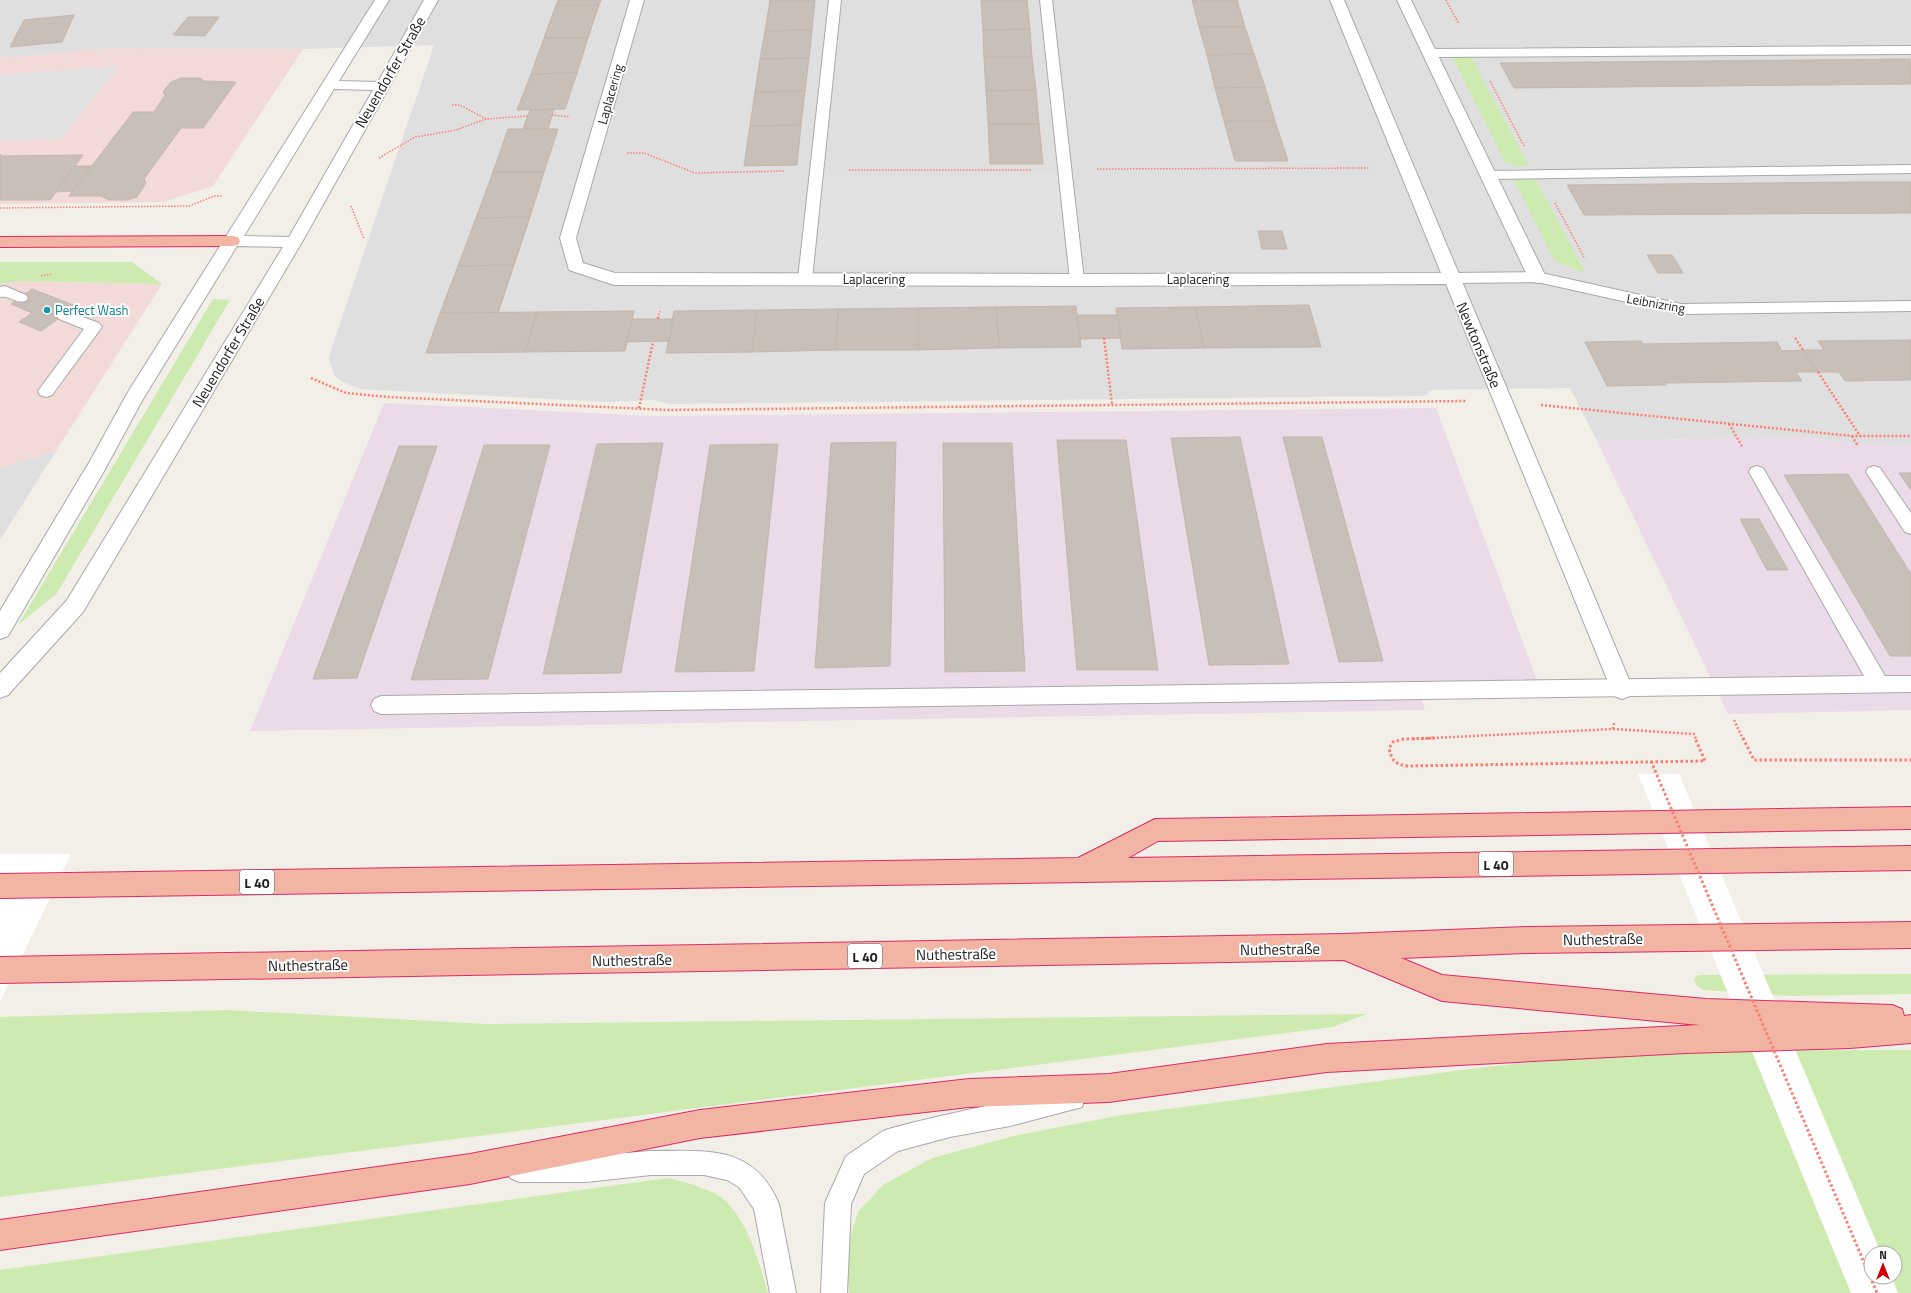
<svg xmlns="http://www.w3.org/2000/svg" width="1911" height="1293" font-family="'Titillium Web',sans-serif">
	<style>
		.residential { fill: #e0dfdf }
		.commercial { fill: #f2dad9 }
		.industrial { fill: #ebdbe8 }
		.grass { fill: #cdebb0; fill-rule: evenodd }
		.parking { fill: #e2e2e2 }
		.pier { fill: #fff }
		.building { fill: #c7bfb8; stroke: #c4b6ab }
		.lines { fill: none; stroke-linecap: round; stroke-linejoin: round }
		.service-casing { stroke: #a9a9a9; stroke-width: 2 }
		.minor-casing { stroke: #a9a9a9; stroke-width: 2 }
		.tertiary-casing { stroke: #a9a9a9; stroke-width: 2 }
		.trunk-casing { stroke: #dc2a67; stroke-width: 2 }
		.path-far2 { stroke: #fa8072; stroke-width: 1.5; stroke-dasharray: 1.5 1.5; stroke-linecap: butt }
		.path-far1 { stroke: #fa8072; stroke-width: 2.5; stroke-dasharray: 2 2; stroke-linecap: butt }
		.path { stroke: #fa8072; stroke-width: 3; stroke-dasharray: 2.5 2.5; stroke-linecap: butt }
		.service { fill: #fff; fill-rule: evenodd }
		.minor { fill: #fff; fill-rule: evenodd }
		.tertiary { fill: #fff; fill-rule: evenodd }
		.trunk { fill: #f2b4a3; fill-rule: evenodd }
		.path-bridge { stroke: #fa8072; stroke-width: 3; stroke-dasharray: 2.5 2.5; stroke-linecap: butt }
		.culture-dot { fill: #0f9aa8; stroke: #fff; stroke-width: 1.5 }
		.labels { text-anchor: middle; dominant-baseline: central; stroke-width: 4; stroke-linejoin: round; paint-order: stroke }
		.far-street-label { font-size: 13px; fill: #222; stroke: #fff }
		.far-culture-label { font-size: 13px; fill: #0d838f; stroke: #fff; text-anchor: start }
		.shield { fill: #fff; stroke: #646464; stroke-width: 1 }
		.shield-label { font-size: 14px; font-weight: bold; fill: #222 }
		.street-label { font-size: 15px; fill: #222; stroke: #fff }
	</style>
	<rect width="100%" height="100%" fill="#f2efe9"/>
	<g class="residential">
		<path d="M0,0H1911V445L1858,444L1803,437L1597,441L1570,388L1429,390L1428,394L1422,396L670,404L654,400L606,402L360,389L341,381L334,375L329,359L331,350L434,45L303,49L112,48L0,58Z"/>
		<path d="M56,451L0,540V468Z"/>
	</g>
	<g class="commercial">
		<path d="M112,48L303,49L213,186L163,202L0,204V58Z"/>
		<path d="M20,281L162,284L56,451L0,468V284Z"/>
	</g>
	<g class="industrial">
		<path d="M384,403L652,416L1436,408L1541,691L1420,693L1425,710L250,731Z"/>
		<path d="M1803,437L1858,444L1911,445V710L1728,714L1597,441Z"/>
	</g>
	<g class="grass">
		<path d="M1452,57H1471L1529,166H1518L1505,162Z"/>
		<path d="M1513,178H1535L1586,274L1554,260Z"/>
		<path d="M0,262H132L162,284L20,281L0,284Z"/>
		<path d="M213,299L230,300L57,593L18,625Z"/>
		<path d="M1911,974V994L1788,996L1704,990L1697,986L1694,980L1698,975Z"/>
		<path d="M228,1010L488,1024L1367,1014L1333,1027L0,1197V1017Z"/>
		<path d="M1911,1050V1293H849L846,1251L858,1212L883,1185L932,1158L1014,1136L1122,1115L1477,1068L1593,1056L1686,1051ZM1871,1253H1895V1277H1871Z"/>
		<path d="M668,1178C683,1181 717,1191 727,1202C751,1229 758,1260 768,1293H0V1270Z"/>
	</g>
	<g class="parking">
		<path d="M119,66L61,139L0,140V75Z"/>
		<path d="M1065,174L1076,267H806L815,177Z"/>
	</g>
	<g class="pier">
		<path d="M1638,774H1679L1881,1253H1871V1277H1892L1898,1293H1851Z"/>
		<path d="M0,854H71L0,1002Z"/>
	</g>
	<g class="building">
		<path d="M558,0H601L599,5H556Z"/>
		<path d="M770,0H815L812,30L765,31Z"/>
		<path d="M981,0H1027L1030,29L983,30Z"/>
		<path d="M1192,0H1237L1245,27H1199Z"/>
		<path d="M556,5H599L588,38H544Z"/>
		<path d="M74,15L62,42L10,47L24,20Z"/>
		<path d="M188,17H219L205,36L173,35Z"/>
		<path d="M1199,27H1245L1254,54L1207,55Z"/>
		<path d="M1030,29L1032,57H984L983,30Z"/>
		<path d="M812,30L809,58L760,59L765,31Z"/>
		<path d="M544,38H588L577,73L531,74Z"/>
		<path d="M1254,54L1265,87L1215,88L1207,55Z"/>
		<path d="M984,57H1032L1036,90L986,91Z"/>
		<path d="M809,58L805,91L755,92L760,59Z"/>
		<path d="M1910,59L1911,84L1514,88L1500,63Z"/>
		<path d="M577,73L565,109L517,110L531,74Z"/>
		<path d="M181,78H200L204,81L236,82L203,128H181L144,179L146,183L137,197L127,200H109L101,196H69L133,112H154L165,95L163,92L171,82Z"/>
		<path d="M1265,87L1275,121H1224L1215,88Z"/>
		<path d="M1036,90L1039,124H988L986,91Z"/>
		<path d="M805,91L801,125L750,126L755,92Z"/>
		<path d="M554,109L548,129H523L530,110Z"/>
		<path d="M1224,121H1275L1288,161H1235Z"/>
		<path d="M988,124H1039L1043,164H990Z"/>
		<path d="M801,125L797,165L744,166L750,126Z"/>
		<path d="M508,129H558L544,172H493Z"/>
		<path d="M0,154L2,156L83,155L50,200H0Z"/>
		<path d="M75,166H91L73,191L56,192Z"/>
		<path d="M493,172H544L530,217L476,218Z"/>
		<path d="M1859,182H1911V213L1584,215L1567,185Z"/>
		<path d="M530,217L514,265L458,266L476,218Z"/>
		<path d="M1258,231H1282L1287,249H1262Z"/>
		<path d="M1647,255H1672L1683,273H1658Z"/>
		<path d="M514,265L498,313H440L458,266Z"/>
		<path d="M32,289L76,306L41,331L19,322L32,313L11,304Z"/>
		<path d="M1309,305L1321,347L1204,348L1195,307Z"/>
		<path d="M1076,306L1081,347L999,348L996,307Z"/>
		<path d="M996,307L999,348L918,350V308Z"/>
		<path d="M1195,307L1204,348L1122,349L1116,308Z"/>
		<path d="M918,308V350H836L838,309Z"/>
		<path d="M838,309L836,350L752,352L757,310Z"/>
		<path d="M757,310L752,352L666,353L674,311Z"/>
		<path d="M634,311L625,351L525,352L537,312Z"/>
		<path d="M537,312L525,352L426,353L440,313Z"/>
		<path d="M1077,315H1117L1121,338L1080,339Z"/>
		<path d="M632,319H673L669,341L627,342Z"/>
		<path d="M1911,340V380L1845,381L1839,372H1818L1803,350H1824L1818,341Z"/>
		<path d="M1641,341L1643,344L1777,342L1782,351L1803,350L1818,372H1796L1802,381L1664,383L1666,385L1607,386L1585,342Z"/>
		<path d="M1240,437L1289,664L1209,665L1171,438Z"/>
		<path d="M1283,437H1322L1383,661L1339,662Z"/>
		<path d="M1057,440H1126L1158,670H1077Z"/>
		<path d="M896,442L890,666L815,668L831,443Z"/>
		<path d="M663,443L621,673L543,674L597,444Z"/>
		<path d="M943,443H1012L1025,671L945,672Z"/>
		<path d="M778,444L754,671L675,672L710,445Z"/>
		<path d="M484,445H550L488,679L411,680Z"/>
		<path d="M399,446H437L357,678L313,679Z"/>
		<path d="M1899,473H1911V490Z"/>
		<path d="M1848,474L1911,574V656H1890L1784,475Z"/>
		<path d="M1740,519H1759L1788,570H1767Z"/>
	</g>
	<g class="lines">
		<defs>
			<g id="service">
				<path d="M829,0H841L812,279L810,282L805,284L800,282L798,279Z"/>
				<path d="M1040,0H1052L1084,280L1082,283L1077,285L1072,283L1070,280Z"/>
				<path d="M1911,46V54L1429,57L1423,53L1429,49Z"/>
				<path d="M1911,165V173L1488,179L1483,178L1481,175L1483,172L1488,171Z"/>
				<path d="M1537,272L1681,304L1911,301V311L1681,314L1537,282L1452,283L1447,281L1445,278L1447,275L1452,273Z"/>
				<path d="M5,286L26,295L28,298L26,301C16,304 9,295 0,297V287Z"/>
				<path d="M64,310L99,323L102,327L52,395L46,397L40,395L38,391L84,329L59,319L56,315L59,311Z"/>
				<path d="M1757,466L1763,468L1885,676H1911V692L381,714L374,711L371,705L374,699L381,696L1864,676L1749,472L1751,468Z"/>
				<path d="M1874,466L1880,468L1911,513V534L1905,532L1866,472L1868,468Z"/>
				<path d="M1073,1086L1082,1089L1085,1098L1082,1107L1010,1126L950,1137L898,1151L864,1174L851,1204L847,1293H821L825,1203L829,1194L846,1156L883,1131L892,1128C952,1112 1013,1101 1073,1086Z"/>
				<path d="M651,1151C706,1151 754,1144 779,1204L796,1293H770L754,1209L739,1187L727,1180L704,1175H651L586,1182H519L510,1178L506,1169L510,1160L519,1156H586Z"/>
			</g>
			<g id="minor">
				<path d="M630,0H644L576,238L583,263L615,273L1077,274L1441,273L1330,0H1344L1633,689L1630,696L1622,699L1614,696L1611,689L1446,284L1077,286L614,285L569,270L560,238Z"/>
				<path d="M1397,0H1411L1546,277L1543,281L1537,283L1531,281L1528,277Z"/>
			</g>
			<path id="tertiary" d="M375,0H389L339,81L378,82L424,0H438L302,242L83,612L8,695L0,698V673L67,600L283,247L237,246L143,399L104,471L8,636L0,639V611L90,461L128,392ZM334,89L373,90L289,237L244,236Z"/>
			<g id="trunk">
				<path d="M232,236L238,237L240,241L238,245L232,246L0,247V237Z"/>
				<path d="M1911,807V829L1158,841L1128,858L1911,846V870L0,898V874L1078,858L1155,819Z"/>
				<path d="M1911,922V948L1528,953L1401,958L1442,975L1706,999L1892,1005L1902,1009L1904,1016L1911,1015V1043L1850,1048L1686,1053L1327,1072L1109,1102L969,1107L700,1138L470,1184L0,1250V1220L470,1154L700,1110L969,1079L1109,1074L1327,1044L1700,1025L1442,1001L1344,960L0,983V957L1344,934L1528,927Z"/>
			</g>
		</defs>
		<use href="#service" class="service-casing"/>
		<use href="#minor" class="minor-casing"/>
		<use href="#tertiary" class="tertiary-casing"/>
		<use href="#trunk" class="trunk-casing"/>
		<g class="path-far2">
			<path d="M1446,0L1459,24"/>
			<path d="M1490,81L1524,146"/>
			<path d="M452,105H460L486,119L528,116"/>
			<path d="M552,115L570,117"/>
			<path d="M627,153H644L695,173L784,171"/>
			<path d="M379,158L415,137L456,130L486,119"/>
			<path d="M1097,169L1370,168"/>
			<path d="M849,170H1032"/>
			<path d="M1555,203L1584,257"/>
			<path d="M351,206L364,239"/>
			<path d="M0,208L189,206L214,196H222"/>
			<path d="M41,276L52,274"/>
			<path d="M658,318L660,311"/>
		</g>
		<g class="path-far1">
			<path d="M658,319V317"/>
			<path d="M1104,338L1112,404"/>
			<path d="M1795,338L1803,350"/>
			<path d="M1818,372L1860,436"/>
			<path d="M311,378L346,393L388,397L668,410L1467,401"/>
			<path d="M1541,405L1852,436H1911"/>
			<path d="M639,408L653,342"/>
			<path d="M1729,424L1742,446"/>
			<path d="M1852,436L1858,446"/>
			<path d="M1734,720L1743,739"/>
			<path d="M1613,729L1694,734L1696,739"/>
			<path d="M1613,729L1614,723"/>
			<path d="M1413,739L1613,729"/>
		</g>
		<g class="path">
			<path d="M1434,738L1404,739L1393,742L1389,748C1391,760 1396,765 1408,766L1705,761L1695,738"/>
			<path d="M1743,738L1754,760H1911"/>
		</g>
		<use href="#service" class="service"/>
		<use href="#minor" class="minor"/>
		<use href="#tertiary" class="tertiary"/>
		<use href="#trunk" class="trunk"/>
		<path class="path-bridge" d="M1651,761L1877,1293"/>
	</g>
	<circle class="culture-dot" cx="47" cy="310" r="4"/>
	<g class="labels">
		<g class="far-street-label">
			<text transform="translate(610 94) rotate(-74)">Laplacering</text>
			<text x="874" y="279">Laplacering</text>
			<text x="1198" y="279">Laplacering</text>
			<text transform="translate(1656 303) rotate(10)">Leibnizring</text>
		</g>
		<g class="far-culture-label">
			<text x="55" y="310">Perfect Wash</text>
		</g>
		<g class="shield">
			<rect x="1479" y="852" width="34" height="24" rx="3"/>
			<rect x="240" y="870" width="34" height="24" rx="3"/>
			<rect x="848" y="944" width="34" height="24" rx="3"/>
		</g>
		<g class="shield-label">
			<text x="1496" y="864">L 40</text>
			<text x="257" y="882">L 40</text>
			<text x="865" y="956">L 40</text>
		</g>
		<g class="street-label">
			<text transform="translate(390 72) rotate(-60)">Neuendorfer Straße</text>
			<text transform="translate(1479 345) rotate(67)">Newtonstraße</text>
			<text transform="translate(228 352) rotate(-59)">Neuendorfer Straße</text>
			<text transform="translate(1603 939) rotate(-1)">Nuthestraße</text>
			<text transform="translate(1280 949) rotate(-1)">Nuthestraße</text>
			<text transform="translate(956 954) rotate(-1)">Nuthestraße</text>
			<text transform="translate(632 960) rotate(-1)">Nuthestraße</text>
			<text transform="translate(308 965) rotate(-1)">Nuthestraße</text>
		</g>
	</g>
	<g transform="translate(1883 1265)"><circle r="19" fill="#ffffff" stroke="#a7a7a7"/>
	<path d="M0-3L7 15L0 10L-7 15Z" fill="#d40000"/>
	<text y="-6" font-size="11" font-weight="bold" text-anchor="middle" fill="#222222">N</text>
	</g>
</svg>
